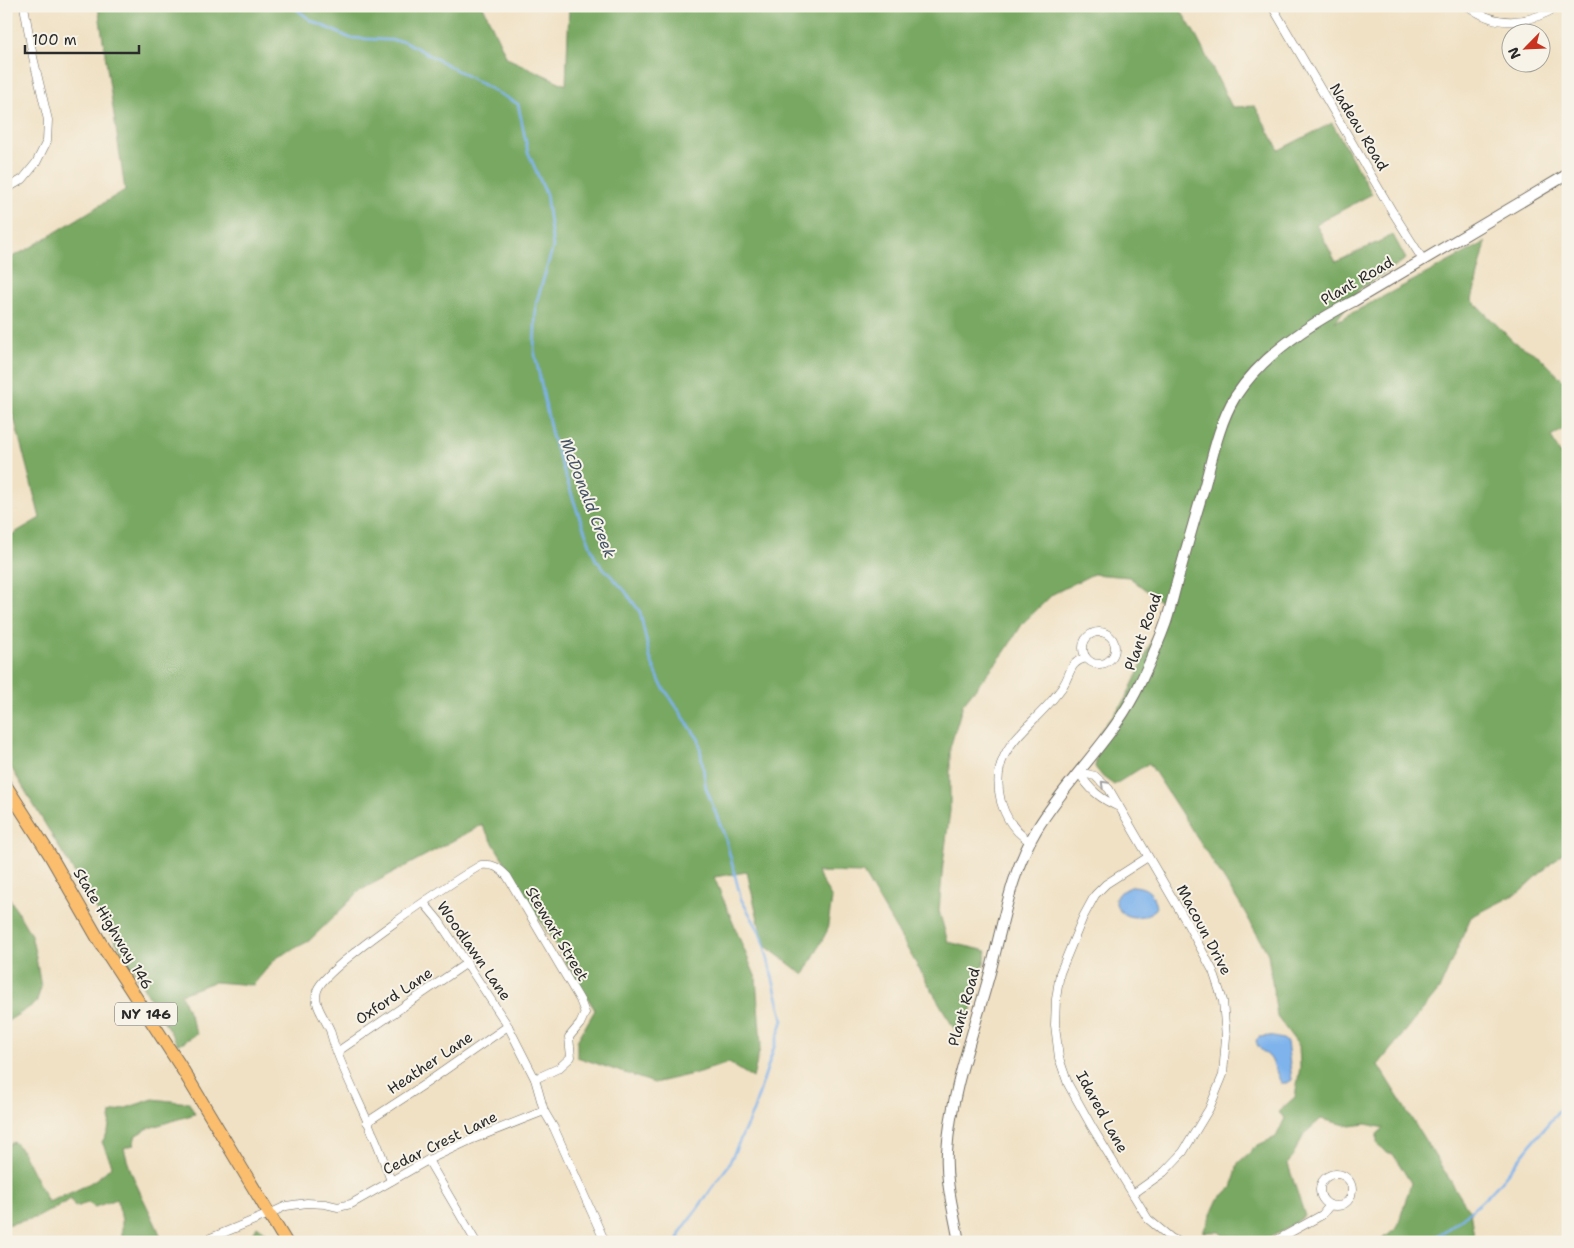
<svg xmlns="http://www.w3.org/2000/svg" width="1574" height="1248" font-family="'Shantell Sans',sans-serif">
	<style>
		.forest { fill: #78a862; stroke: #526a46 }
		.water { fill: #7eb3ec; stroke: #546f8c }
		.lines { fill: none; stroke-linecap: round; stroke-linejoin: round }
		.stream { stroke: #7eb3ec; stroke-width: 2.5 }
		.minor-casing { stroke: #706b61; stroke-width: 9 }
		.tertiary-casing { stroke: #706b61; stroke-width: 12 }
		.primary-casing { stroke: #706b61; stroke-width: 14 }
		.minor { stroke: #fff; stroke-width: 8 }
		.tertiary { stroke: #fff; stroke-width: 10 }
		.primary { stroke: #fbbe6e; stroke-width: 12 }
		.oneway { stroke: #a0a0a0 }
		.labels { text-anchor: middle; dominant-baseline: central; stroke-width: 4; stroke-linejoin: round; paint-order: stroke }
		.shield { fill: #f7f3e8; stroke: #686764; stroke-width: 1 }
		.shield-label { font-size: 14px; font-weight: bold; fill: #2b2b2b }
		.street-label { font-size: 15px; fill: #2b2b2b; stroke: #f7f3e8 }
		.water-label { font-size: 16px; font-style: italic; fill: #445465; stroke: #f7f3e8 }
	</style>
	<rect width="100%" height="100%" fill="#f7f3e8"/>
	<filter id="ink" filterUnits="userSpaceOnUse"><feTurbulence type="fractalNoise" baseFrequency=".02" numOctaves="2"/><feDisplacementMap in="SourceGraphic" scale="10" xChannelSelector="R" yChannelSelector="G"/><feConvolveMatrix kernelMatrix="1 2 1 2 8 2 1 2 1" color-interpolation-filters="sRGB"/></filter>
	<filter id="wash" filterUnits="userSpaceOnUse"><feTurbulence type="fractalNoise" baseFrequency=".0096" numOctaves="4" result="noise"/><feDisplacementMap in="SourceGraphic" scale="20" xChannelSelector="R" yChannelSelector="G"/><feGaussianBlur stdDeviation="1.12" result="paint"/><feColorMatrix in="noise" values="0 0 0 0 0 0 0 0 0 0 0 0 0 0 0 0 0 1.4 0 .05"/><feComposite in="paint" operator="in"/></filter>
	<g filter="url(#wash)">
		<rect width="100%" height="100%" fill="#f0e1c4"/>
		<g class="forest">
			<path d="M98,6H483L507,58L566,85L569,6H1178L1194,32L1232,107L1255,106L1279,150L1332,123L1372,194L1316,224L1336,262L1393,235L1406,259L1360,289L1335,322L1486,242L1472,300L1514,342L1539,356L1564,381L1568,387V426L1551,437L1568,467V848L1520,892L1471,917L1439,990L1378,1065L1470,1212L1475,1242H1379L1397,1228L1411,1183L1393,1154L1386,1153L1377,1143V1134L1384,1128L1366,1124L1350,1126L1321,1119L1305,1133L1288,1164L1305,1216L1283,1231L1259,1242H1230L1219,1232H1203L1218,1199L1232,1188L1238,1163L1258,1145L1276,1137L1285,1118L1278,1112L1295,1097L1300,1067L1299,1046L1277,1017L1268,954L1243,909L1149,763L1114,785L1103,777L1095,767L1100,731L1124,702L1143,662L1165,605L1129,577L1093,574L1053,594L1023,623L1004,653L963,704L950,748V811L943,864L939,911L948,942L987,951L972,1009L955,1030L863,873L817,872L832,899L827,931L804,975L764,945L747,872L714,877L756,978L761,1044L753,1078L729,1063L693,1074L654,1083L577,1057V1041L595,1010L482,825L361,890L309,941L276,958L253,985L214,982L181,994L197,1034L178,1045L6,759V538L40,518L13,414L6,412V260L28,249L125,190Z"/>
			<path d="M6,892L31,935L36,957L41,988L36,1003L8,1021L6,1024Z"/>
			<path d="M153,1099L189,1103L195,1114L149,1128L136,1135L133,1145L124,1148C131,1181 151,1210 163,1242H122V1220L117,1199L95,1207L88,1203L75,1207L71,1199L38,1217L6,1225V1145L14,1142L21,1149L48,1202C70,1193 96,1184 112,1165L102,1142L108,1132L111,1113Z"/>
			<path d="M257,1226L265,1232L271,1242H252L251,1238Z"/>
		</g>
		<g class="water">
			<path d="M1133,886C1148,887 1154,893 1156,909C1142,921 1117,921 1115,898L1120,892Z"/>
			<path d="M1269,1036L1283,1039L1287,1042L1292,1080L1287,1083H1281C1277,1075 1275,1066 1271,1059C1266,1052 1257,1050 1256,1040L1260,1037Z"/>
		</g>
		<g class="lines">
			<g class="stream">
				<path d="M292,6L312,21L350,38L404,41L518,104L528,152L546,194L553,247L536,304L534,350L552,436L578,513L596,560L625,591L640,612L650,658L661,684L699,740L706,788L726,840L741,899L762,936L783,1020L753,1112L728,1166L680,1233L678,1242"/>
				<path d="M1429,1242C1452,1226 1476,1209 1495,1188C1520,1160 1541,1128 1568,1102"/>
			</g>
		</g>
	</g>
	<g filter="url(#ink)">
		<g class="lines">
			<defs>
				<g id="minor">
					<path d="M1272,6L1392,211L1423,260"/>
					<path d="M1468,6C1498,29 1529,24 1559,6"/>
					<path d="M6,189L23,179L36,163L47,141L48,120L33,57L24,6"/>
					<circle cx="1099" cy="648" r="16"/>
					<path d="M1079,772L1095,776L1109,789L1187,923L1213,971L1223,1001L1226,1037L1223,1075L1209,1109L1183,1152L1164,1172L1133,1194"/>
					<path d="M1079,772C1089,790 1101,799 1119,807"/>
					<path d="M1031,842C1016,833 1006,819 1001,802C988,750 1025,733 1053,699C1056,695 1060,691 1063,686C1071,674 1069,662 1086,658"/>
					<path d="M1148,857L1106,884L1095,895L1083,917L1060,973L1056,999L1055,1025L1059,1058L1068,1084L1092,1127L1148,1219L1171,1238L1179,1242"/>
					<path d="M424,903L439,921L508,1026L535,1079L544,1111"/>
					<path d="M337,1052L467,963"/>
					<path d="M367,1122L425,1084L508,1026"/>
					<path d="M428,1160L476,1242"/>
					<circle cx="1336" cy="1190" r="16"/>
					<path d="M391,1181C385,1165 380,1148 372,1132C361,1105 347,1079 337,1052C334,1045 332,1037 330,1030C325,1018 313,1005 317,991C323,967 454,881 481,865C494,864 498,867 507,876L580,1000L585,1013L580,1024L569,1037L571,1057L559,1068L535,1079"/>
					<path d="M201,1242L269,1214L286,1206L307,1203L325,1204L338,1207L351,1204L428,1160L473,1139L544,1111L554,1128L605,1242"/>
					<path d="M1273,1242L1322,1215L1330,1205"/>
				</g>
				<path id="tertiary" d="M959,1242C954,1213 945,1182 947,1152C951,1088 976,1027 992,965C1004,919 1011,872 1037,829C1067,779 1118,734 1141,681C1150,662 1159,642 1166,622C1171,607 1174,591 1179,575C1187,546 1195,517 1204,488C1212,459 1219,423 1235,397C1263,354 1309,324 1354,301L1568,174"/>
				<path id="primary" d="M6,786L50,855L100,942L181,1067L286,1242"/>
			</defs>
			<use href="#minor" class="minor-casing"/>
			<use href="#tertiary" class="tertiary-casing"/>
			<use href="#primary" class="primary-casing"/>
			<use href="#minor" class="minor"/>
			<use href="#tertiary" class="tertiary"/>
			<use href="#primary" class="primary"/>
		</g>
		<defs><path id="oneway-chevron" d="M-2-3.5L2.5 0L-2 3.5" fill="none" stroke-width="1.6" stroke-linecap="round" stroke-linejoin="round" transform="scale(1.25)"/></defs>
		<use class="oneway" href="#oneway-chevron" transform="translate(1104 784) rotate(-135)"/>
	</g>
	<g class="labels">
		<rect class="shield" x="115" y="1002.5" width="62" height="23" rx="4"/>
		<g class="shield-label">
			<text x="146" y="1014">NY 146</text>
		</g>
		<g class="street-label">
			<text transform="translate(1359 127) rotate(59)">Nadeau Road</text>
			<text transform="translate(1357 281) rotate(-30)">Plant Road</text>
			<text transform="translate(1143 632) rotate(-70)">Plant Road</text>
			<text transform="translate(113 929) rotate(59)">State Highway 146</text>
			<text transform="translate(1204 930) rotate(62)">Macoun Drive</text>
			<text transform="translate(557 934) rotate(59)">Stewart Street</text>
			<text transform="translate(474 951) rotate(55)">Woodlawn Lane</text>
			<text transform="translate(394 996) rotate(-34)">Oxford Lane</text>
			<text transform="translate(964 1007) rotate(-74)">Plant Road</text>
			<text transform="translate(430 1063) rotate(-34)">Heather Lane</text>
			<text transform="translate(1102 1112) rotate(61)">Idared Lane</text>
			<text transform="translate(440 1143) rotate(-26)">Cedar Crest Lane</text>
		</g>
		<g class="water-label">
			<text transform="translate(588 498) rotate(69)">McDonald Creek</text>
		</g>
	</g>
	<rect width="1574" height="1248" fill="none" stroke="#f7f3e8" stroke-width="25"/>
	<g transform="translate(1526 48) rotate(246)"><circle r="24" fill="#f7f3e8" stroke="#a5a39c"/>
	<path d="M0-4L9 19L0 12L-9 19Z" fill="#c8321e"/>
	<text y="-8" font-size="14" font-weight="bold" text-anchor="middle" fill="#2b2b2b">N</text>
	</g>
	<path d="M25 45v8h114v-8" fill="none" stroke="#2b2b2b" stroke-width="2.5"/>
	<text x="32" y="45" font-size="15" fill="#2b2b2b" stroke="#f7f3e8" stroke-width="4" paint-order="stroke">100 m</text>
</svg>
